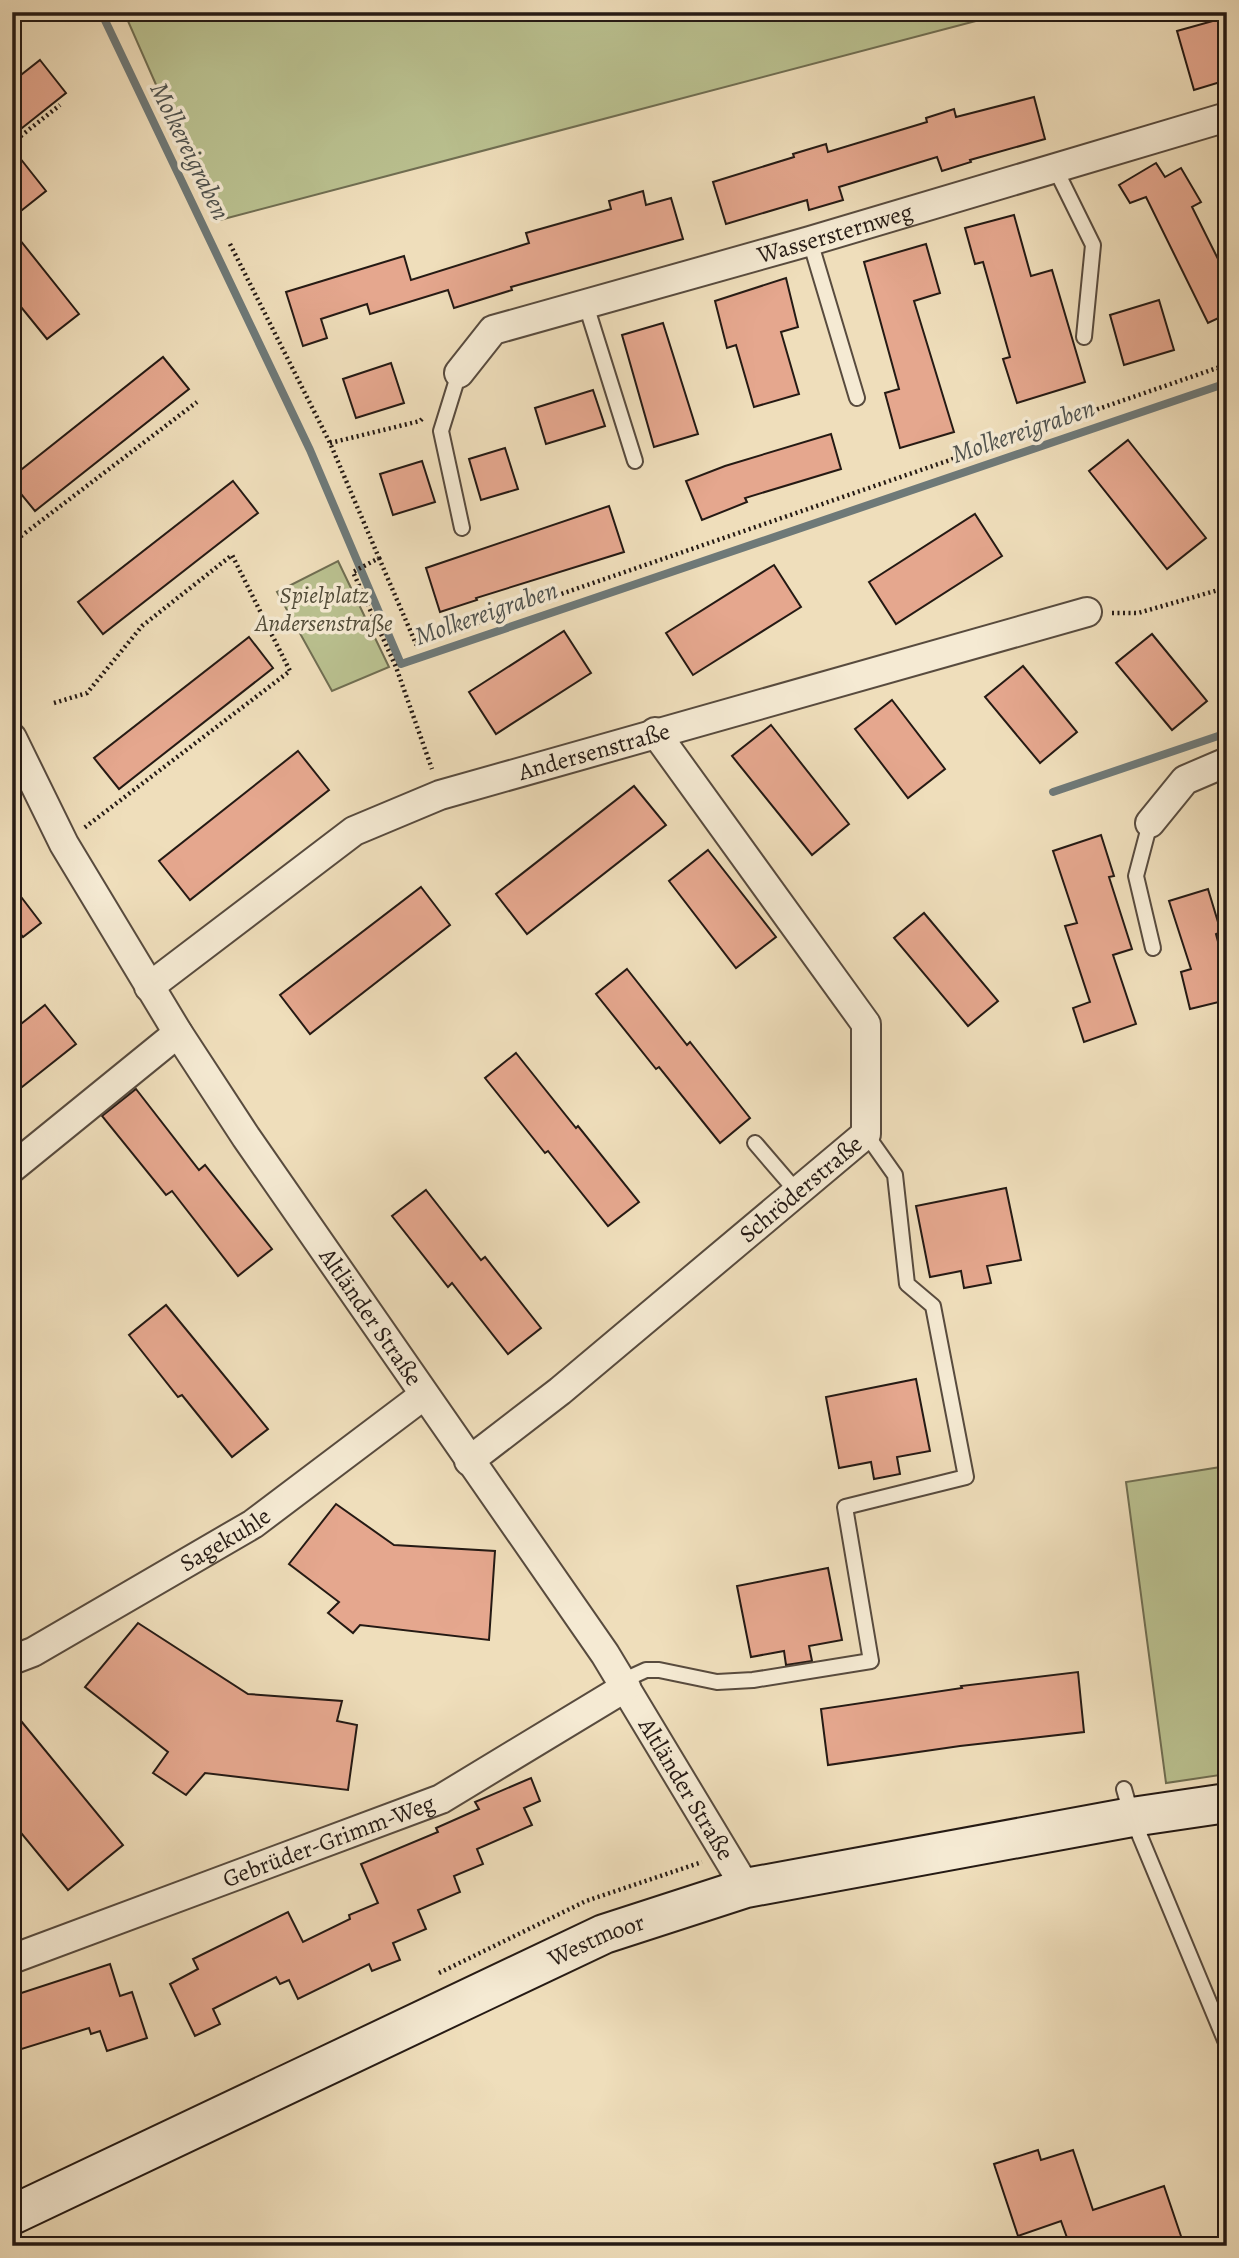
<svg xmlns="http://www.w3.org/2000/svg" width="1239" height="2258" font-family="Alegreya,serif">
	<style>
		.green { fill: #bac190; stroke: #706e52; stroke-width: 2 }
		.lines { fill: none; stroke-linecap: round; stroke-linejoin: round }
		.stream { stroke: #6e7978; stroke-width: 8 }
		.building { fill: #e5a78e; stroke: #251a14; stroke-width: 2 }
		.lane-casing { stroke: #584b3e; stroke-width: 18 }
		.street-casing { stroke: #584b3e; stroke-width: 32 }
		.secondary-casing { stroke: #251a14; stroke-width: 42 }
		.path { stroke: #251a14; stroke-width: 4.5; stroke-dasharray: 2 3.5; stroke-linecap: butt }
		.lane { stroke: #f5ead3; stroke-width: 14 }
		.street { stroke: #f5ead3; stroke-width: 28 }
		.secondary { stroke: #f5ead3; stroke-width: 38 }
		.labels { text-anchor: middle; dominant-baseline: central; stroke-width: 7; stroke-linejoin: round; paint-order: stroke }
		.street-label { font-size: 24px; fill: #251a14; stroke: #f5ead3 }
		.park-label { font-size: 24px; font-style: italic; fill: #524c39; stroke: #f5ead3 }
		.water-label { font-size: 26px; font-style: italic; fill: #4f524e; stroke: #f5ead3 }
	</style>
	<rect width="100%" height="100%" fill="#efdebb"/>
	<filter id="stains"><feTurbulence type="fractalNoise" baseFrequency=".00286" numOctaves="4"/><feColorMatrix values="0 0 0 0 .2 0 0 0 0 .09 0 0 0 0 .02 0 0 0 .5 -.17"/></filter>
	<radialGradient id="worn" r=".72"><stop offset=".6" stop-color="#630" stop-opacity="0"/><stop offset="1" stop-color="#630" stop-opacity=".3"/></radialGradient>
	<g class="green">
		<path d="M124,12H1010L216,221Z"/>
		<path d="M338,561L389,667L332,691L277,592Z"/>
		<path d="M1227,1466V1774L1166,1783L1126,1482Z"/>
	</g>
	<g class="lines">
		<g class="stream">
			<path d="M101,12L310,450L401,664L1224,384L1227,389"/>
			<path d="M1053,792L1227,733"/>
			<path d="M450,2242L452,2246"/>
		</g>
	</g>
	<g class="building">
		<path d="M1227,17V80L1194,90L1177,31Z"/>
		<path d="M40,60L66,93L12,136V82Z"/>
		<path d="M1034,97L1045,139L970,160L971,162L942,171L937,157L839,187L843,200L809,210L807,200L726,224L713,182L794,157L793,154L826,144L828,152L927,122L926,118L954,109L956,117Z"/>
		<path d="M12,148L46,191L12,218Z"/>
		<path d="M1156,163L1165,177L1181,168L1201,202L1192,207L1227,277V314L1208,323L1146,197L1130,203L1119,185Z"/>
		<path d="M643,191L646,205L671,198L683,239L511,287L512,290L454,308L448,290L370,314L367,304L321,319L327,338L303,346L286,292L404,256L411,280L529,243L526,233L611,209L609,201Z"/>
		<path d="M1014,215L1031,276L1052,270L1085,382L1017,403L1003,359L1010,357L983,262L975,264L965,228Z"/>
		<path d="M12,230L79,314L47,339L12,296Z"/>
		<path d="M926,244L940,293L914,301L954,432L900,448L885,393L899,389L864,262Z"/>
		<path d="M786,278L798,327L781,332L799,394L754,407L736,345L727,348L715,301Z"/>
		<path d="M1159,300L1174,350L1124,365L1110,315Z"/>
		<path d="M663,323L698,434L654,447L622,335Z"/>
		<path d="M163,357L189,389L35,511L12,483V477Z"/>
		<path d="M391,363L404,403L356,418L343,379Z"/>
		<path d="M593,390L605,426L546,444L535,408Z"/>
		<path d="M831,434L841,469L745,498L747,502L702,520L686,481L725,466Z"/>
		<path d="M1128,440L1206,538L1167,569L1089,471Z"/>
		<path d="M505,448L518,489L481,500L469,459Z"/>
		<path d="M422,461L435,502L393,515L380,474Z"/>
		<path d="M233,481L258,513L103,634L78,602Z"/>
		<path d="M609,506L624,552L476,598L477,600L440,612L426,568Z"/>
		<path d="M975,514L1002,556L896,624L869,582Z"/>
		<path d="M774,565L801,607L693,675L666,633Z"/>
		<path d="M564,631L591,673L496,734L469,692Z"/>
		<path d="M1152,634L1207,701L1172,730L1116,663Z"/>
		<path d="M249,637L273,668L119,789L94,758Z"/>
		<path d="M1023,666L1077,732L1040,763L985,697Z"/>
		<path d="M892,700L945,769L908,798L855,729Z"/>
		<path d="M771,725L849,824L812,855L732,756Z"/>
		<path d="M298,751L329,790L190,900L159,861Z"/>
		<path d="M634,786L666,825L527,934L496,894Z"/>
		<path d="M1101,835L1114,876L1109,877L1132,949L1113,955L1136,1024L1084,1042L1073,1008L1090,1002L1065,926L1077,923L1053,851Z"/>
		<path d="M708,850L776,937L736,968L669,881Z"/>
		<path d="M12,885L41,923L23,937L12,923Z"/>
		<path d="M421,887L450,925L310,1034L280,995Z"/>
		<path d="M1208,889L1221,932L1216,934L1227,976V1000L1190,1009L1181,972L1191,969L1169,901Z"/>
		<path d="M924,913L998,1001L968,1026L894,938Z"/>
		<path d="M627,969L687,1045L690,1042L750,1118L720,1143L659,1067L656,1069L596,994Z"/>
		<path d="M45,1005L76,1044L12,1095V1031Z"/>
		<path d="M516,1053L576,1128L578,1126L639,1202L608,1226L548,1151L545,1153L485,1078Z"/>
		<path d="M136,1089L199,1170L205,1165L272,1249L238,1276L172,1191L166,1195L102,1116Z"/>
		<path d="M1006,1188L1021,1260L987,1266L991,1283L964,1288L961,1271L930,1277L916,1206Z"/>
		<path d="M426,1190L481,1260L485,1257L541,1328L508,1354L452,1283L448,1287L392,1216Z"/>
		<path d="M166,1305L268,1429L232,1457L182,1395L178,1397L129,1335Z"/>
		<path d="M916,1379L930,1451L897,1457L900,1474L874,1479L871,1462L839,1468L826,1397Z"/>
		<path d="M336,1504L394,1545L495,1551L489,1640L360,1625L353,1633L328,1613L339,1602L289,1564Z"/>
		<path d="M828,1568L842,1640L809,1646L812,1661L786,1665L784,1651L751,1657L737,1586Z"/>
		<path d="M138,1623L248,1694L342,1701L337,1721L357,1725L348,1790L205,1773L186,1795L153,1773L168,1752L85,1687Z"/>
		<path d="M1078,1672L1084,1732L960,1746L828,1765L821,1709L962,1688L961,1686Z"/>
		<path d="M12,1710L123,1845L68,1890L12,1822Z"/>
		<path d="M531,1778L540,1801L524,1808L532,1825L477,1849L483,1864L454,1876L460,1892L418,1910L426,1929L393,1943L400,1960L372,1971L369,1964L298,1999L289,1980L280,1984L276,1977L213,2009L220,2024L195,2036L170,1984L198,1969L193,1959L288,1912L303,1942L350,1919L349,1915L378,1903L361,1864L438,1832L436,1828L479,1809L475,1802Z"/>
		<path d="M110,1964L120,1996L132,1992L147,2038L107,2051L100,2031L91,2034L89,2028L12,2052V2029L18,2026L12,2008V1996Z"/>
		<path d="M1038,2150L1041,2160L1073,2150L1093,2210L1164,2186L1183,2242L1171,2246H1070L1061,2221L1018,2236L994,2164Z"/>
	</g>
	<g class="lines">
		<defs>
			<g id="lane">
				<path d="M1055,168L1093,245L1084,337"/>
				<path d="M810,241L857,398"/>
				<path d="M586,305L635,461"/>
				<path d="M459,373L441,431L462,528"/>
				<path d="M1150,823L1136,876L1153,948"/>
				<path d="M755,1143L798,1193"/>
				<path d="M622,1681L646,1670H659L717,1682L753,1680L871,1661L845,1507L966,1477L933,1306L907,1284L895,1175L866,1134"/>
				<path d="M1124,1789L1132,1817L1227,2045"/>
			</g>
			<g id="street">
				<path id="s1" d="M459,373L493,330L810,241L1227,117"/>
				<path id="s2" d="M12,738L64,844L178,1033L246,1137L605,1654L746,1888"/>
				<path d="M1150,823L1185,780L1227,762"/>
				<path id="s3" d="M149,987L354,831L440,795L1087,612"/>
				<path d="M12,1168L178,1033"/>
				<path id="s4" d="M469,1461L560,1391L866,1134V1024L655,732"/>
				<path id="s5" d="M12,1660L33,1652L253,1524L424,1395"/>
				<path id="s6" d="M12,1959L441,1799L626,1687"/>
			</g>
			<g id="secondary">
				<path id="s7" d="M12,2215L604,1934L746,1888L1132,1817L1227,1803"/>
			</g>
		</defs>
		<use href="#lane" class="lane-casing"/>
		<use href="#street" class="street-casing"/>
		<use href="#secondary" class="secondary-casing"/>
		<g class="path">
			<path d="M12,143L60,105"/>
			<path d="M230,244L330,443L379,558L353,572L396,667L432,769"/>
			<path d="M330,443L420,421L423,418"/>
			<path d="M12,543L197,402"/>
			<path d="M379,558L416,644L1217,368L1227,372"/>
			<path d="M1112,613H1138L1222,589L1227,586"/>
			<path d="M54,703L87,693L142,626L232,555L290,671L84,828"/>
			<path d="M439,1973L586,1901L702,1862"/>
		</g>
		<use href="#lane" class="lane"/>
		<use href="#street" class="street"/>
		<use href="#secondary" class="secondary"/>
	</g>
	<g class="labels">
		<g class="street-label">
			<text stroke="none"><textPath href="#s1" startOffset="410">Wassersternweg</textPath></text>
			<text stroke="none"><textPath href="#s3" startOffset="511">Andersenstraße</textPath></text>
			<text stroke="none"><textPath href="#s4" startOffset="429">Schröderstraße</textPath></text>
			<text stroke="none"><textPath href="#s2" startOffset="682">Altländer Straße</textPath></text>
			<text stroke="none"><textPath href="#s5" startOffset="245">Sagekuhle</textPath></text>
			<text stroke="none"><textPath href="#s2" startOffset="1250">Altländer Straße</textPath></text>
			<text stroke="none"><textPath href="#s6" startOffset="338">Gebrüder-Grimm-Weg</textPath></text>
			<text stroke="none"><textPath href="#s7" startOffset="646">Westmoor</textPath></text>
		</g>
		<g class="park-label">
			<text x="324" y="595">Spielplatz<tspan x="324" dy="28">Andersenstraße</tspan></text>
		</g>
		<g class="water-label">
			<text transform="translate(190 151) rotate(64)">Molkereigraben</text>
			<text transform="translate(1023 431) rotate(-19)">Molkereigraben</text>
			<text transform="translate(486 613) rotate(-19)">Molkereigraben</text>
		</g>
	</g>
	<rect width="1239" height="2258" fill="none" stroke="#efdebb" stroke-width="42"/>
	<rect x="14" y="14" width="1211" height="2230" fill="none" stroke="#251a14" stroke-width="3.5"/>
	<rect x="21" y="21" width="1197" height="2216" fill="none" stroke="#251a14" stroke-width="2"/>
	<rect width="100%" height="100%" filter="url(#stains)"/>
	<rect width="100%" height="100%" fill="url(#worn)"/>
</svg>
